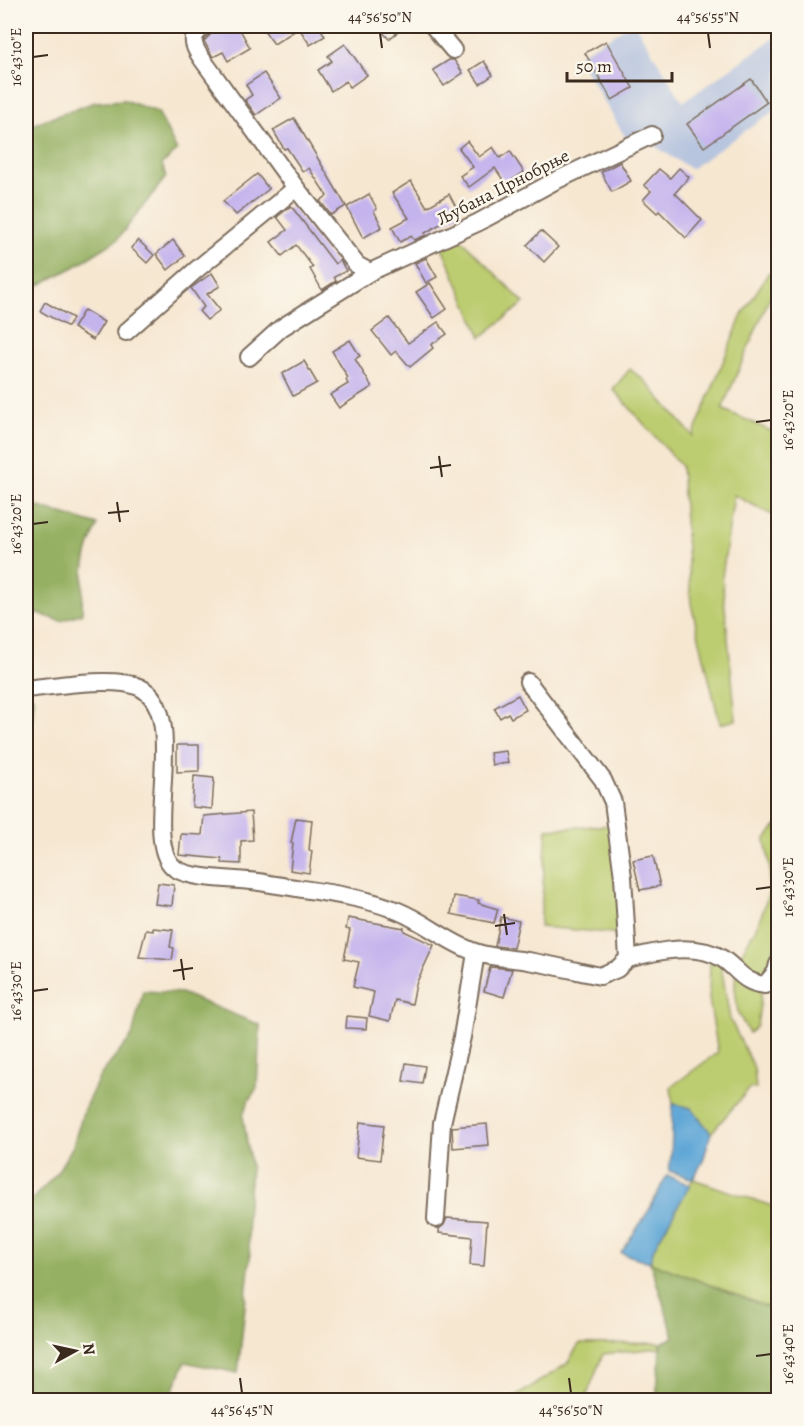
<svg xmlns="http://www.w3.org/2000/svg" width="804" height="1426" font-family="Alegreya,serif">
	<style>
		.industrial { fill: #b8c5de }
		.green { fill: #bccc6f; stroke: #7c7b46; stroke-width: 1.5 }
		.forest { fill: #95b062; stroke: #686d40; stroke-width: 1.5 }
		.water { fill: #61a7d7; stroke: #4e687a; stroke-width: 1.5 }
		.building { fill: #c4b4ed }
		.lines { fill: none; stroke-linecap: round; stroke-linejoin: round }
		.street-casing { stroke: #7c6c5d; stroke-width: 20 }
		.street { stroke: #fff; stroke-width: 16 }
		.ticks { fill: none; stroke: #3b2a1e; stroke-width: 2 }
		.labels { text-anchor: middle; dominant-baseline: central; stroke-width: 5; stroke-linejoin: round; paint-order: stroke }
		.street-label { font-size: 18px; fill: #3b2a1e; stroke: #fbf7ec }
		.neatline { fill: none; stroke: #3b2a1e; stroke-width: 2 }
		.ticks-label { font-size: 15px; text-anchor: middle; fill: #3b2a1e }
	</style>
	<rect width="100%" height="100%" fill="#fbf7ec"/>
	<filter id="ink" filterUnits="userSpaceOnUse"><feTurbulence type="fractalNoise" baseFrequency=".0167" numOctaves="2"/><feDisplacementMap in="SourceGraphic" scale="12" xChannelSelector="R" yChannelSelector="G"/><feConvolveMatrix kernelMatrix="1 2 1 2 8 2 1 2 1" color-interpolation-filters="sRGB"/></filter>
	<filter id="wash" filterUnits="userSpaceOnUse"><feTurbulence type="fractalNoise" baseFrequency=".008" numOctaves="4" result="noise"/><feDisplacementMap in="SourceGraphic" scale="24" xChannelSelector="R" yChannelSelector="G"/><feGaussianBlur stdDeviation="1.35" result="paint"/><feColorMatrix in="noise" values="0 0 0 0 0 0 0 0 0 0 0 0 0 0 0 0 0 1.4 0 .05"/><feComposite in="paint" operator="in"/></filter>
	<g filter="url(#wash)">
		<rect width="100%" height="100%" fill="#f6e7d1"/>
		<path class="industrial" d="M628,26H636L683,102L778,35V108L691,169L648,142L627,140L577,56Z"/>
		<g class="green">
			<path d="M459,237L524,303L481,337L441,245Z"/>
			<path d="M769,272L778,278L722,409L778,434V518L734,495L722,577L736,720L720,724L691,604L681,466L613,389L630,369L645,381L693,436L742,315Z"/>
			<path d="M778,824V933L762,990L757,1026L749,1033L738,1013L735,988L736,963L759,922L769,893L770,867L765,840Z"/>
			<path d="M612,825L622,934L540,927L547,829Z"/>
			<path d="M710,959L721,965L730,1019L754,1068L756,1089L750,1088L711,1133L691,1108L673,1104L671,1087L718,1052L709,999Z"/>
			<path d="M693,1179L778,1208V1311L650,1262L654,1248Z"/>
			<path d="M661,1343L659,1348L603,1354L585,1400H510L567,1364L579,1344Z"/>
		</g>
		<g class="forest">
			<path d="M124,100L158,112L177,151L162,164L166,177L117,240L74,267L26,292V127L95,102Z"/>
			<path d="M26,503L98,525C82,558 83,578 82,613L61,621L26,610Z"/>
			<path d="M32,695L34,700L32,719L26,718V696Z"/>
			<path d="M143,991L181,993L260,1025L257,1088L249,1100L243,1116L251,1167L247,1218L250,1258L238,1373L185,1362L169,1400H26V1206L56,1174L73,1146L84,1109L100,1076L132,1036Z"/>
			<path d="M650,1262L778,1311V1400H656L661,1343L674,1337Z"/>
		</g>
		<g class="water">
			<path d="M673,1104L691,1108L711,1133L703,1161L693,1179L669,1171C673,1151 671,1125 673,1104Z"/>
			<path d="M667,1175L690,1185L654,1248L650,1262L621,1253L649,1210Z"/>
		</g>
		<g id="blocks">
			<g class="building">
				<path d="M222,26H238L250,48L228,61L223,52L213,57L204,41L215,30Z"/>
				<path d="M261,26H319L325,36L310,45L299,28L274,44Z"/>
				<path d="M377,26H405L389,39Z"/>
				<path d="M606,41L633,88L612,100L585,53Z"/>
				<path d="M345,44L367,75L350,87L346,81L331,91L318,70L332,61L328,56Z"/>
				<path d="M449,60H454L463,73L444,86L433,70Z"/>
				<path d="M484,61L493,75L480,84L470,70Z"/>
				<path d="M264,73L281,98L256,115L245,100L252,95L246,85Z"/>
				<path d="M751,79L767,102L704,147L687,124Z"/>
				<path d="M294,118L346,206L331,215L320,201L327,196L309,168L303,172L287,148L284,149L273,130Z"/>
				<path d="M467,141L479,157L493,147L500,158L510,151L524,172L506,184L495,168L469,187L460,176L473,167L459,148Z"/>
				<path d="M620,162L631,181L612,192L601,172Z"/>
				<path d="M679,168L689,177L675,193L702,220L686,238L659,211L657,213L643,200L651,191L644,185L659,169L670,178Z"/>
				<path d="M257,174L269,189L236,215L223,201Z"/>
				<path d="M411,181L427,207L449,194L459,213L425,233L426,235L414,240L411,236L400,242L392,227L409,218L392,193Z"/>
				<path d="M369,194L377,209L374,211L382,227L363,238L347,207Z"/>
				<path d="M291,206L335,264L340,260L346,271L334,277L336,281L322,290L310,269L313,267L296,245L282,256L271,242L287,230L277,217Z"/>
				<path d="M541,231L558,247L544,262L527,245Z"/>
				<path d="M138,240L154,255L147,263L131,248Z"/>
				<path d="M173,240L185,256L168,270L156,254Z"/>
				<path d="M426,258L437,277L426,283L415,263Z"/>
				<path d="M212,273L220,286L207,294L220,310L207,320L199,311L204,307L191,288Z"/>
				<path d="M430,283L447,309L434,318L416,292Z"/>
				<path d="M45,302L73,318L68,327L40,311Z"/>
				<path d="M84,310L104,322L93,340L73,328Z"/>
				<path d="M389,318L408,343L438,322L447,334L431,345L433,348L410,367L396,351L391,355L372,331Z"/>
				<path d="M350,340L360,356L355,359L372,387L339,408L330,395L348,384L346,380L348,378L332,351Z"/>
				<path d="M304,361L317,383L293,396L282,374Z"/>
				<path d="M518,695L526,710L511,718L508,713L500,718L494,708Z"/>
				<path d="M177,745H199V771L177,772Z"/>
				<path d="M506,751L508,763L492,765L490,753Z"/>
				<path d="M194,776L214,778L212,809L192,807Z"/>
				<path d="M251,812L253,840L241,841V864L222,863V859L179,855L181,834L202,835L204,816Z"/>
				<path d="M296,818L312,820L309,850L312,851L309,873L290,870L293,843H291Z"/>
				<path d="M653,856L660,886L640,890L633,860Z"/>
				<path d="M158,883L174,885L172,906L155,904Z"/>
				<path d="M454,896L479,900L478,903L498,909L494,923L451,914Z"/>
				<path d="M501,917L519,921L513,948L495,946Z"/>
				<path d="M348,918L404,928V931L434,945L416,984L412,1004L395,1000L390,1021L369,1016L374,992L353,987L359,962L344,959L350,930L346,929Z"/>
				<path d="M153,928L173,930L170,947L174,948L172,960L139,957L146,930L153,931Z"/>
				<path d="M490,967L512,969L504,997L484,991Z"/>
				<path d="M347,1016L367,1018L366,1029L346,1028Z"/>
				<path d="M406,1063L425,1066L422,1084L403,1081Z"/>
				<path d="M360,1122L384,1125L380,1160L356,1157Z"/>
				<path d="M487,1124L489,1145L453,1148L452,1127Z"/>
				<path d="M447,1218L487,1221L484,1266L470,1265L472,1237L439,1233V1229L444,1225Z"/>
			</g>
		</g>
	</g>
	<g filter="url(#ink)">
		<use href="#blocks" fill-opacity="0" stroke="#7c6c5d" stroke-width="1.5"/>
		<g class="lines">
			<defs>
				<g id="street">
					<path d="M205,26C189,36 192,45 202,59L296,188L357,265L370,272"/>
					<path d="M433,26L453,50"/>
					<path d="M126,332L196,270L296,188"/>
					<path d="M249,357L281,328L370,272L477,223L553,182L652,135"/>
					<path d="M26,689C54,686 114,676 139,687C193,712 137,844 176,869C196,881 241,878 265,883C309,891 357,894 398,911C425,922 447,942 475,952C491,958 511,958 528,961C552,965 576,971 600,976L617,969L628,959L623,877L613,802L603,780L528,682"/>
					<path d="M628,959C656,951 696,942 723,959C739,970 743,983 765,985L776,972L778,964"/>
					<path d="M436,1219L442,1123L462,1037L476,953"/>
				</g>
			</defs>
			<use href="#street" class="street-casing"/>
			<use href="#street" class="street"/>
		</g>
	</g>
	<path class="ticks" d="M380,33L382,48M708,33L710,48M33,57L48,55M756,422L771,420M439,456L442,477M430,468L451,465M117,502L120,522M108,513L129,511M33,524L48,522M756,889L771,887M504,914L507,935M495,926L515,923M181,959L184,980M173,971L193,968M33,991L48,989M756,1356L771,1354M240,1378L242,1393M569,1378L571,1393"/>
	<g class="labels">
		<g class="street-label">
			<text transform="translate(503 187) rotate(-27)">Љубана Црнобрње</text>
		</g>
	</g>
	<rect width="804" height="1426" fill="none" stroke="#fbf7ec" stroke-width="66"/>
	<g transform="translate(75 1351) rotate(82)" stroke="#fbf7ec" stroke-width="4.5" paint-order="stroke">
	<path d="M0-4.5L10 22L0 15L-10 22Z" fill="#3b2a1e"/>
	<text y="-9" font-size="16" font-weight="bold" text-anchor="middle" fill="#3b2a1e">N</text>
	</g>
	<path d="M567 72v9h105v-9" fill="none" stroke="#3b2a1e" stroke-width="3"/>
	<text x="576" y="72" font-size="18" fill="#3b2a1e" stroke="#fbf7ec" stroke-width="4.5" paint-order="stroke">50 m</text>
	<rect x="33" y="33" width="738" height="1360" class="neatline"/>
	<g class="ticks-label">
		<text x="380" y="22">44°56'50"N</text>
		<text x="708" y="22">44°56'55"N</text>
		<text transform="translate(16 57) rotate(-90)" y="5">16°43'10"E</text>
		<text transform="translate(788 420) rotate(-90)" y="5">16°43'20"E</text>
		<text transform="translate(16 524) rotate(-90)" y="5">16°43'20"E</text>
		<text transform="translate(788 887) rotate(-90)" y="5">16°43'30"E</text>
		<text transform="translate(16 991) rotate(-90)" y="5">16°43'30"E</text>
		<text transform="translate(788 1354) rotate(-90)" y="5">16°43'40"E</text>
		<text x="242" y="1415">44°56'45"N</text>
		<text x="571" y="1415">44°56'50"N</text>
	</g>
</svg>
